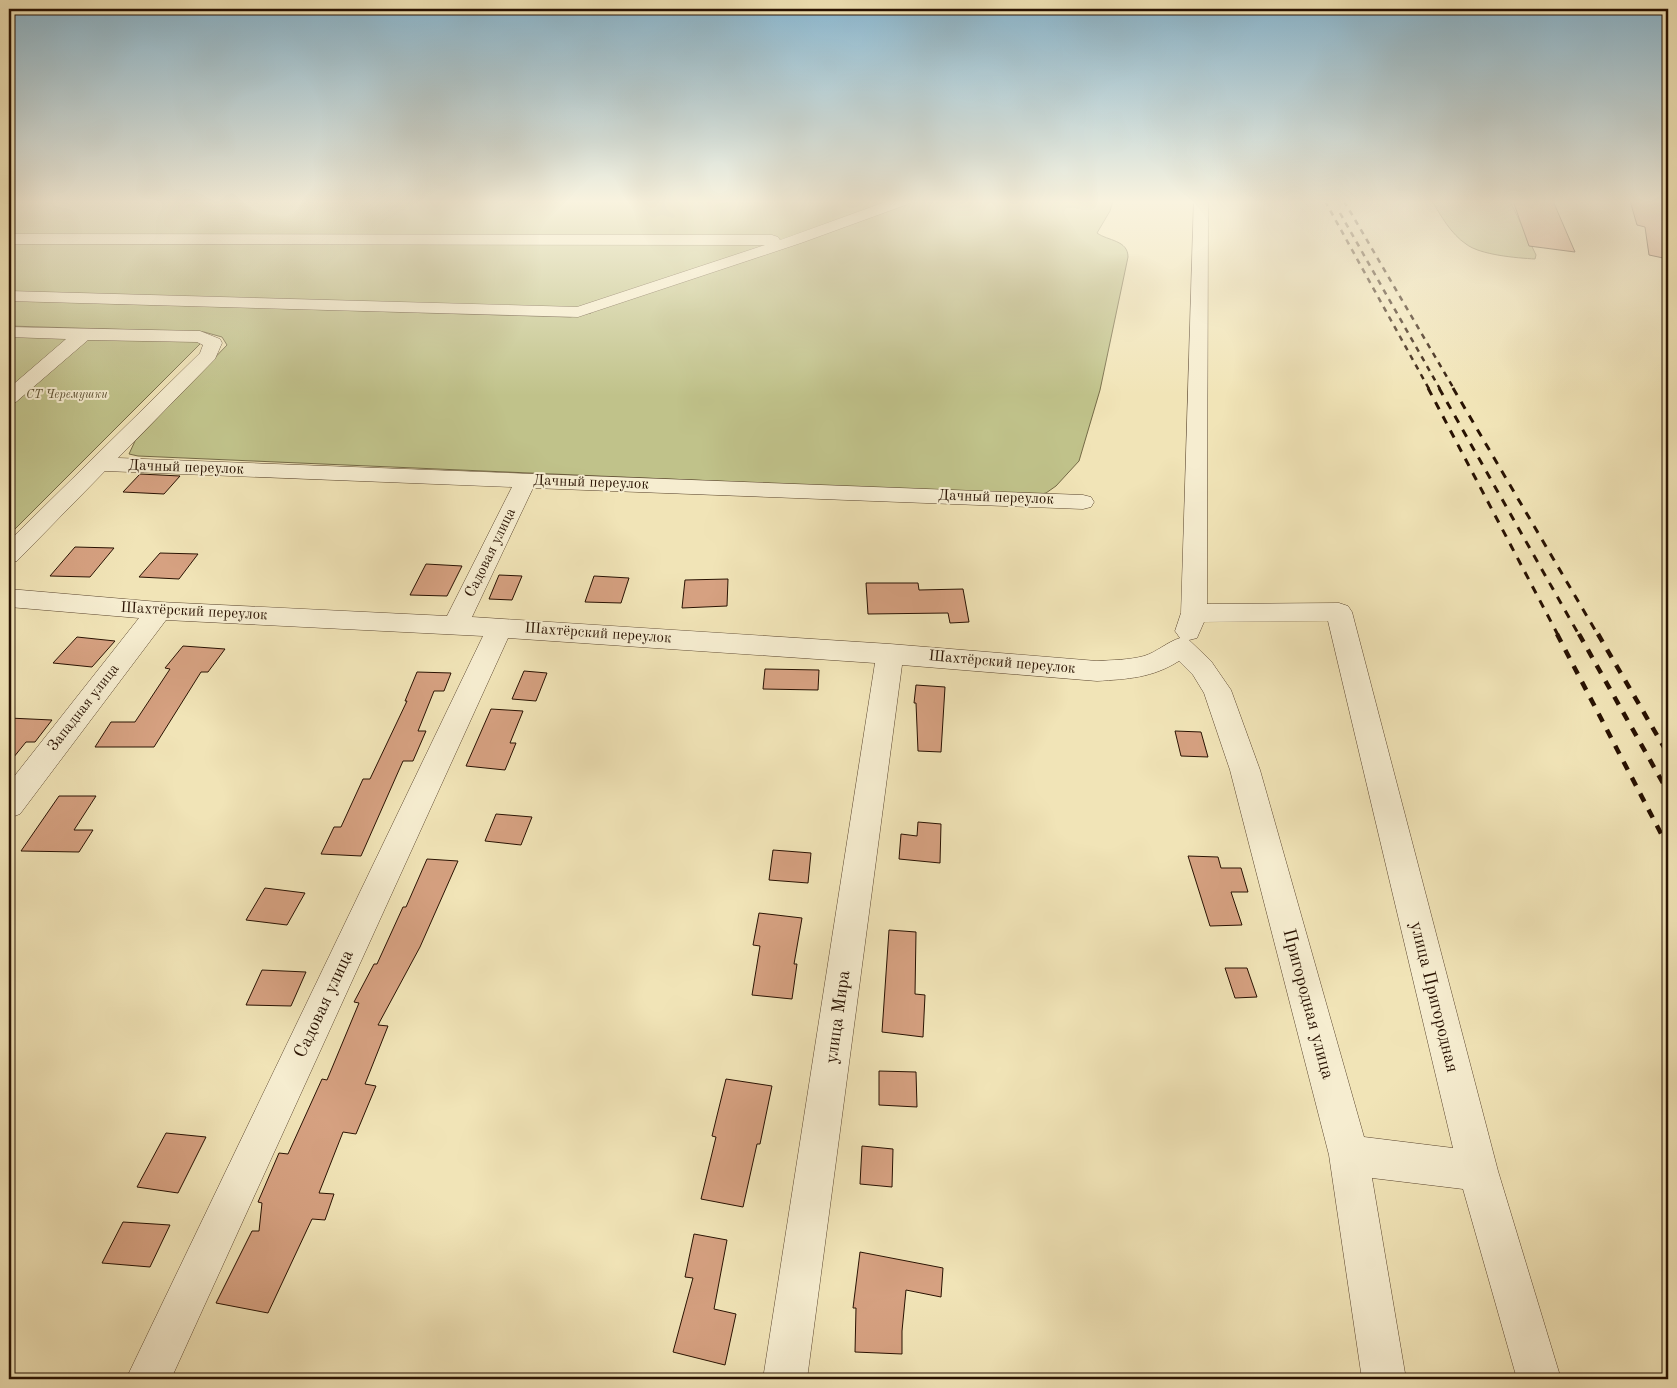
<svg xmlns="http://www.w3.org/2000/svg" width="1677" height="1388" font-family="'Old Standard TT',serif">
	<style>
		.green { fill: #c0c28a; stroke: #746a46; fill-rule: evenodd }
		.building { fill: #d6a181; stroke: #291202 }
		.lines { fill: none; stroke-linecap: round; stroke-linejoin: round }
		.minor-casing { stroke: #5b462f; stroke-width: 1 }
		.minor { fill: #f6edd0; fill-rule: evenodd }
		.rail-far2 { stroke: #291202; stroke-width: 2.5; stroke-dasharray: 5.5 5.5; stroke-linecap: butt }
		.rail-far1 { stroke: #291202; stroke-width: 3; stroke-dasharray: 8 8; stroke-linecap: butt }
		.rail { stroke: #291202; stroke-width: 4.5; stroke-dasharray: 9 9; stroke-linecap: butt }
		.labels { text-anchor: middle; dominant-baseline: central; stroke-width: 4; stroke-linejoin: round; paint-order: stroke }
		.far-park-label { font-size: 12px; font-style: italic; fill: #5e5032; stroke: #f6edd0 }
		.street-label { font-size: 15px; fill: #291202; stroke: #f6edd0 }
		.near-street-label { font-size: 18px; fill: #291202; stroke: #f6edd0 }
	</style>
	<rect width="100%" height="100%" fill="#f1e4b7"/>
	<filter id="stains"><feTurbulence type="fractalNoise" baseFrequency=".004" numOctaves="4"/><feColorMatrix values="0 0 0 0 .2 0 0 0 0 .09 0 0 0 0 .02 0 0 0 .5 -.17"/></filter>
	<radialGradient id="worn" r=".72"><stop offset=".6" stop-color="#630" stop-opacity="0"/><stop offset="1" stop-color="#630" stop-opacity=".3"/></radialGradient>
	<g class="green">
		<path d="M9,201H1113L1110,211L1097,233C1108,241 1128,240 1128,257L1100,390L1079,461L1056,486L1046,493L1036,495L138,456L129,454L135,441L227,345L222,337L204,332L9,326ZM94,303L591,313L570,317Z"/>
		<path d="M1432,201H1510L1536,255L1535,259C1517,258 1480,255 1466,244C1451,234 1441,216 1432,201Z"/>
		<path d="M9,334L204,340L9,535Z"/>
	</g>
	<g class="building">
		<path d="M1513,201H1553L1575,252L1529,246Z"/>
		<path d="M1630,201H1668V259L1649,255L1645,227L1637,225Z"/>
		<path d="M140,474L180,476L164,494L123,492Z"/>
		<path d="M75,547L114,548L90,577L50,576Z"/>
		<path d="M160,553L198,554L179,579L139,577Z"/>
		<path d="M426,564L462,566L447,596L410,595Z"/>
		<path d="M499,575L522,576L512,600L489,599Z"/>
		<path d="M594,576L629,578L621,603L585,602Z"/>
		<path d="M728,579L727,606L682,608L685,580Z"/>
		<path d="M866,583H918L919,590L963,589L969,622L950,623L948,613L868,614Z"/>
		<path d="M77,637L115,641L92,667L53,663Z"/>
		<path d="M183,646L225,649L208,672H201L154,747H95L111,722H135L170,669L165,668Z"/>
		<path d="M765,669L819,670L818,690L763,689Z"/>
		<path d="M524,671L547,673L536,701L512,699Z"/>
		<path d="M417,672L451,673L444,691H434L418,731H426L413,761H403L361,856L321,854L334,827H341L363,779H370L407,701H405Z"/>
		<path d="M916,685L945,687L941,752L918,751L916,703H914Z"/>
		<path d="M491,709L523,711L510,743H516L505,770L466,766Z"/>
		<path d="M9,718L52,720L35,742H26L9,763Z"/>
		<path d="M1175,731L1201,732L1208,757L1181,756Z"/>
		<path d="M59,796H96L74,830H93L79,852L21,851Z"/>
		<path d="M496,814L532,817L521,845L485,841Z"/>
		<path d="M918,822L941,824L940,863L899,859L901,834L917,836Z"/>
		<path d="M773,850L811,853L808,883L769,880Z"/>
		<path d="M1188,856L1218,857L1221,868H1241L1248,892H1231L1242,925L1210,926Z"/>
		<path d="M427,859L458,861L420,947L378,1025L388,1026L365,1084L376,1086L356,1134L343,1132L319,1193L334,1194L325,1220L312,1219L268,1313L216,1303L252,1231H259L262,1203L258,1202L279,1153L288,1154L322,1079L327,1080L359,1003L354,1002L374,964H377L403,907H406Z"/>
		<path d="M265,888L305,893L287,925L246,920Z"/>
		<path d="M759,913L802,918L794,964H797L792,999L752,995L760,946L753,945Z"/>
		<path d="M889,930L916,932L915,994L925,995L923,1037L882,1032Z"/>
		<path d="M1225,968H1247L1257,997L1235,998Z"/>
		<path d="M262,970L306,972L291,1006L246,1005Z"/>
		<path d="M879,1071L916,1072L917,1107L879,1105Z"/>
		<path d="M726,1079L772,1086L760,1144H757L743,1207L701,1199L716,1137L712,1136Z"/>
		<path d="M166,1133L206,1137L178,1193L137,1187Z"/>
		<path d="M862,1146L893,1149L892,1187L860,1184Z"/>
		<path d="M123,1222L170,1225L150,1267L102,1263Z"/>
		<path d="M694,1234L727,1240L714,1309L736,1314L725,1365L673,1352L693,1278L685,1277Z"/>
		<path d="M860,1252L943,1268L941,1297L906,1290L902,1331V1354L855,1352L856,1308H853Z"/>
	</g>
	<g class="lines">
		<defs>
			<g id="minor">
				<path d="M888,201H910L908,204L801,243L578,317L9,301V291L577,307L765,245L9,244V234L772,235L778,237L780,240Z"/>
				<path d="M1194,201H1208L1207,604L1339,603L1348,606L1352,612L1498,1171L1561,1379H1517L1463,1189L1372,1178L1406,1379H1362L1329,1155L1230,770L1204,693L1193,675L1179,661C1152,678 1128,679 1097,681L902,665L807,1379H763L875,663L508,638L171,1379H126L483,636L166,620L20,814L9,818V783L139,618L9,607V589L159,602L447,616L512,487L105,471L17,561L9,563V541L200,353L203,345L197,342L88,340L16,402L9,404V388L66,339L9,337V327L200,331L220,339L222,343L215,359L118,458L1083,495L1091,497L1094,502L1091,507L1083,509L533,488L472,617L890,644L1097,661C1113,660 1129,660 1144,656C1157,652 1167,642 1180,638L1175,631L1181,613ZM1328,621L1453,1148L1364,1137L1260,770L1231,690L1211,661L1189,640L1197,638L1204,622Z"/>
			</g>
		</defs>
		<use href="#minor" class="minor-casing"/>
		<use href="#minor" class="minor"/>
		<g class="rail-far2">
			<path d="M1325,201L1429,389"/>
			<path d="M1344,201L1454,389"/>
			<path d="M1340,213L1440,389"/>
		</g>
		<g class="rail-far1">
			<path d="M1428,388L1558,635"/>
			<path d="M1439,388L1579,635"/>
			<path d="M1453,388L1598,635"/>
		</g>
		<g class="rail">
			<path d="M1557,634L1668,847"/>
			<path d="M1579,634L1668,792"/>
			<path d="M1598,634L1668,754"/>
		</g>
	</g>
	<linearGradient id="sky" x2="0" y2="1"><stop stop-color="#89b8d2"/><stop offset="0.51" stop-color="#f9f3df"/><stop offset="1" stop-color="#f9f3df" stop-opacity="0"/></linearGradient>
	<rect width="1677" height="396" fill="url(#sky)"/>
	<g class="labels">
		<g class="far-park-label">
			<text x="67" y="395">СТ Черемушки</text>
		</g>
		<g class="street-label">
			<text transform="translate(186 468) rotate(2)">Дачный переулок</text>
			<text transform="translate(591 483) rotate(2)">Дачный переулок</text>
			<text transform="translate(996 498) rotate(2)">Дачный переулок</text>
			<text transform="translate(491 553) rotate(-64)">Садовая улица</text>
			<text transform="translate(194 612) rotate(3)">Шахтёрский переулок</text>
			<text transform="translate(598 634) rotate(4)">Шахтёрский переулок</text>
			<text transform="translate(1002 663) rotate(5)">Шахтёрский переулок</text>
			<text transform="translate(84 708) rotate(-52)">Западная улица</text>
		</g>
		<g class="near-street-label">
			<text transform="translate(1434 997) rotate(76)">улица Пригородная</text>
			<text transform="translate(324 1004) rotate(-65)">Садовая улица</text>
			<text transform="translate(1308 1004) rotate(75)">Пригородная улица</text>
			<text transform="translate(838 1017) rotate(-82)">улица Мира</text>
		</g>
	</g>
	<rect width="1677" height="1388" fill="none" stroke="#f1e4b7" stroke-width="30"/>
	<rect x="10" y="10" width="1657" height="1368" fill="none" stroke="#291202" stroke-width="2.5"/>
	<rect x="15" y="15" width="1647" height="1358" fill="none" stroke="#291202"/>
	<rect width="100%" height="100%" filter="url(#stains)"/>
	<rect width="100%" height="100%" fill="url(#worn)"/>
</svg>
